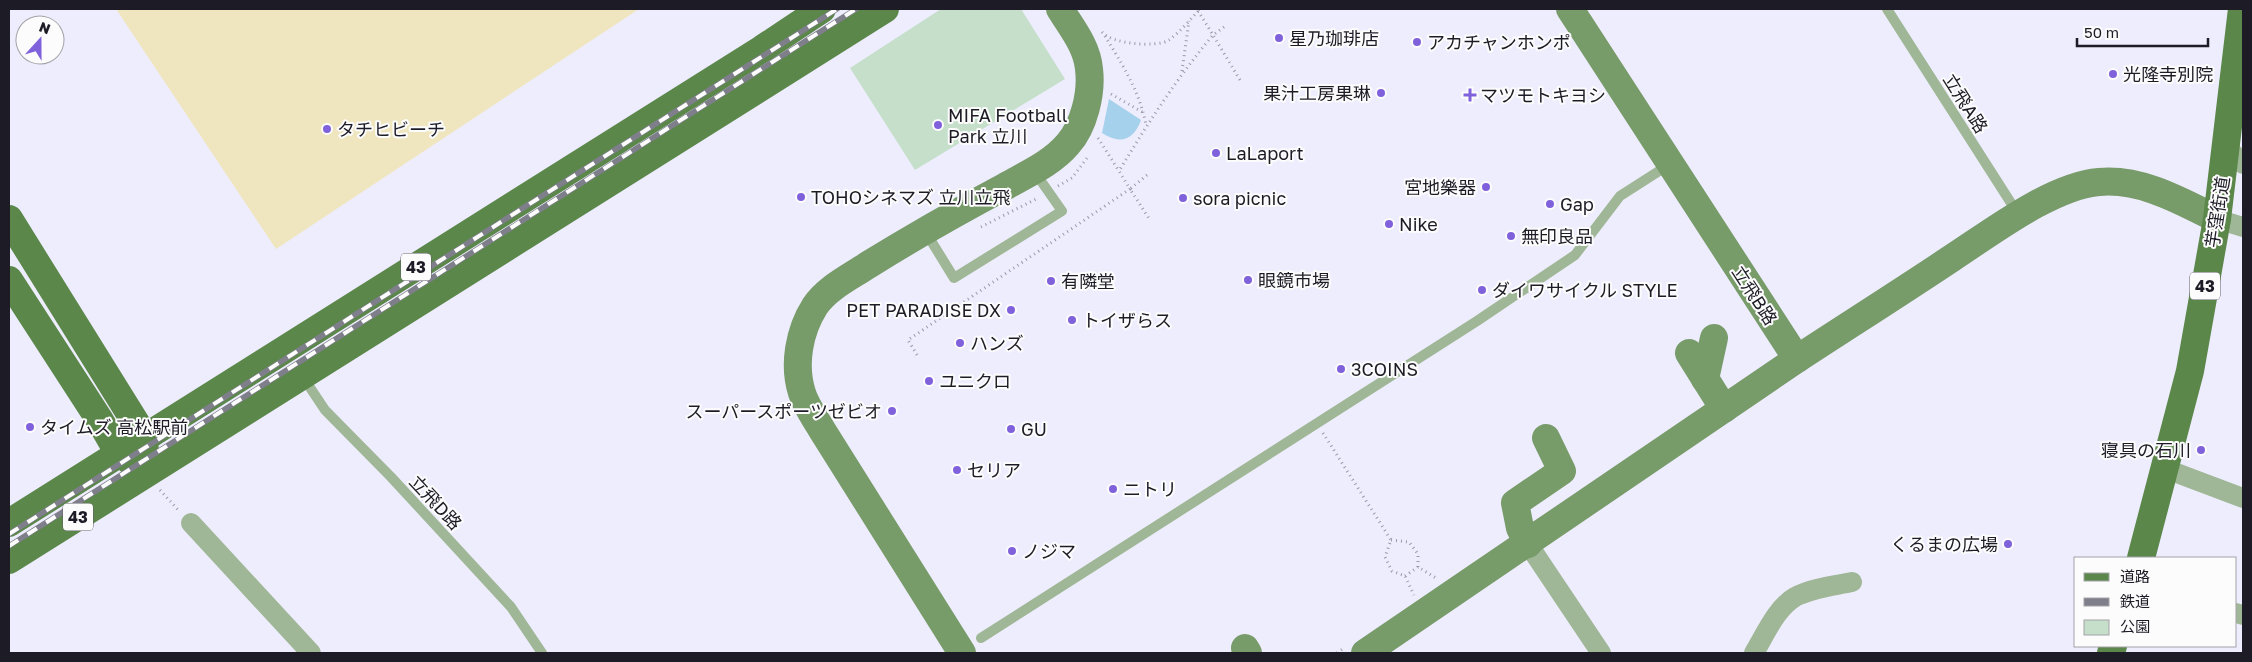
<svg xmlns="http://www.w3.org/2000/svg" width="2252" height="662" font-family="'Golos Text','Noto Sans JP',sans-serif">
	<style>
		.green { fill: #c5dfcb }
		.sand { fill: #efe6c0 }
		.water { fill: #a6d1ec }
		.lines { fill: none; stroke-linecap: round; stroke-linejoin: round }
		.path { stroke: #9b9aa7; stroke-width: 3; stroke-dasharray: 1 4; stroke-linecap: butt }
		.lane { stroke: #9fb796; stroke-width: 10 }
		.street { stroke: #9fb796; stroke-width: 20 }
		.secondary { stroke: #789b6a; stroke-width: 28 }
		.primary { stroke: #5b874a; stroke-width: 28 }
		.rail-casing { stroke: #7f7e8b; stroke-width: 5.5 }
		.rail { stroke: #fcfcfc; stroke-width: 4; stroke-dasharray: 11; stroke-linecap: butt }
		.poi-dot { fill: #8061dc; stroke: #fcfcfc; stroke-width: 2 }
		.labels { text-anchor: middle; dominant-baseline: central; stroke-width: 4; stroke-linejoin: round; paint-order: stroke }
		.shield { fill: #fcfcfc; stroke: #605e66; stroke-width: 1 }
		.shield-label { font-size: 16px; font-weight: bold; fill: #1d1b25 }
		.poi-label { font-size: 18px; fill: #1d1b25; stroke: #fcfcfc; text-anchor: start }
		.street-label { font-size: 18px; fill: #1d1b25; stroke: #fcfcfc }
	</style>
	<rect width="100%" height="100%" fill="#eeedfd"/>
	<path class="green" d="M941,9H1021L1065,79L915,170L850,68Z"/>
	<path class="sand" d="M116,9H639L276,249Z"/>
	<path class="water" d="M1109,99L1141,120C1134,140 1120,145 1102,133Z"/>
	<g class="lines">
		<g class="path">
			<path d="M1224,27L1213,35L1240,80"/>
			<path d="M1102,32C1111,44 1157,48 1169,40C1180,32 1191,19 1200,9"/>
			<path d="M1105,36C1122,64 1140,92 1146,125"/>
			<path d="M1182,71L1189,21"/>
			<path d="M1111,94L1144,113"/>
			<path d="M1098,138L1119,171"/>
			<path d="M1147,175L1130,189L1150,220"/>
			<path d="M1058,186L1072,178L1087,158"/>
			<path d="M981,227L1038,198"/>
			<path d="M917,355L908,340L1130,189L1119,171C1148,123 1177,78 1213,35L1197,9"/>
			<path d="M1323,433L1391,540L1385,557L1392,571L1405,576L1414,595"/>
			<path d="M160,490L179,511"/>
			<path d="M1391,540L1409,542L1418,554V567L1436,578"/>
			<path d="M1405,576L1418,567"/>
			<path d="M1337,653L1344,648"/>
		</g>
		<g class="lane">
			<path d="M1887,9L2018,214"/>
			<path d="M925,231L954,278L1062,211L1034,171"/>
			<path d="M303,377L325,410L391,477L511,607L542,653"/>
			<path d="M981,638L1477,321L1575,255L1620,196L1670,164"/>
		</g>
		<g class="street">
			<path d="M2227,147L2243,164"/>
			<path d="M2217,219L2243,227"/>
			<path d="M2166,469L2243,498"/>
			<path d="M191,523L311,653"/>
			<path d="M1528,544L1601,653"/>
			<path d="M2236,613L2243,615"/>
			<path d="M1754,653C1765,635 1776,608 1795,597C1812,588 1833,586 1852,582"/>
		</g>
		<g class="secondary">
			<path d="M1570,9L1797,359C1849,325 1901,292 1952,258C1992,232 2052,186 2099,182C2141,178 2181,201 2217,219"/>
			<path d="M1689,353L1724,409"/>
			<path d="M1705,379L1714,338"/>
			<path d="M1528,544L1520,528L1515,503L1562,471L1546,438"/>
			<path d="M1245,648L1248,653"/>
			<path d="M962,653L822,430C815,418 806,406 802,393C793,365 799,331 815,306C827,288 850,277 868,265C913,237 959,211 1006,186C1027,174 1052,163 1068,144C1084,126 1092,93 1089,69C1087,46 1071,27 1060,9"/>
			<path d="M1365,653L1797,359"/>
		</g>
		<g class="primary">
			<path d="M9,219L144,436L145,454"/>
			<path d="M9,280L99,419L118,452L132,462"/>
			<path d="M9,523L762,49L822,9"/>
			<path d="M2141,558L2190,371L2217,219L2242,9"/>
			<path d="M9,560L885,9"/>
			<path d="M2111,653L2113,646"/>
		</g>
		<defs>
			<g id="rail">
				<path d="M9,534L837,9"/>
				<path d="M9,546L856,9"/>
			</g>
		</defs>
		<use href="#rail" class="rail-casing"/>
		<use href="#rail" class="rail"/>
	</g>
	<g class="poi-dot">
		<circle cx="1279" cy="38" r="5"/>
		<circle cx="1417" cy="42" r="5"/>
		<circle cx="2113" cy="74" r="5"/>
		<circle cx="1381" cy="93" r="5"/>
		<path d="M1467.5 87.5h5v5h5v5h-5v5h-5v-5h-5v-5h5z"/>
		<circle cx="938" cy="125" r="5"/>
		<circle cx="327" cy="129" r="5"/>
		<circle cx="1216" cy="153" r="5"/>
		<circle cx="1486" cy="187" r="5"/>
		<circle cx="801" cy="197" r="5"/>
		<circle cx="1183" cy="198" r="5"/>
		<circle cx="1550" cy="204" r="5"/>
		<circle cx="1389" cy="224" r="5"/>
		<circle cx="1511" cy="236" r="5"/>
		<circle cx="1248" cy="280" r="5"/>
		<circle cx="1051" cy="281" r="5"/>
		<circle cx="1482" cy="290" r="5"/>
		<circle cx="1011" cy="310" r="5"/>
		<circle cx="1072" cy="320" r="5"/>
		<circle cx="960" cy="343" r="5"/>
		<circle cx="1341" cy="369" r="5"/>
		<circle cx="929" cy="381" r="5"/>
		<circle cx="892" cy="411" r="5"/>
		<circle cx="30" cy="427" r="5"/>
		<circle cx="1011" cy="429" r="5"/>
		<circle cx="2201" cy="450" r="5"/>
		<circle cx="957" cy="470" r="5"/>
		<circle cx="1113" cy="489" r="5"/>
		<circle cx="2008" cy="544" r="5"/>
		<circle cx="1012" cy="551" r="5"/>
	</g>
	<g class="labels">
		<g class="shield">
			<rect x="401" y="253.5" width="30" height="27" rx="4"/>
			<rect x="2190" y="272.5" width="30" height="27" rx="4"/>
			<rect x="63" y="503.5" width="30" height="27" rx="4"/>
		</g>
		<g class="shield-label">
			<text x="416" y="267">43</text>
			<text x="2205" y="286">43</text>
			<text x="78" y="517">43</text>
		</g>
		<g class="poi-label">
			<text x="1289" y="38">星乃珈琲店</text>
			<text x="1427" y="42">アカチャンホンポ</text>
			<text x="2123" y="74">光隆寺別院</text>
			<text x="1371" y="93" text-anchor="end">果汁工房果琳</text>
			<text x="1480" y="95">マツモトキヨシ</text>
			<text x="948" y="115">MIFA Football<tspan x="948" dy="21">Park 立川</tspan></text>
			<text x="337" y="129">タチヒビーチ</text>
			<text x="1226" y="153">LaLaport</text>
			<text x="1476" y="187" text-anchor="end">宮地樂器</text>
			<text x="811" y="197">TOHOシネマズ 立川立飛</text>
			<text x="1193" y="198">sora picnic</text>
			<text x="1560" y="204">Gap</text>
			<text x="1399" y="224">Nike</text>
			<text x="1521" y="236">無印良品</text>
			<text x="1258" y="280">眼鏡市場</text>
			<text x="1061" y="281">有隣堂</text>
			<text x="1492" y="290">ダイワサイクル STYLE</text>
			<text x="1001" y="310" text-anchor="end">PET PARADISE DX</text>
			<text x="1082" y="320">トイザらス</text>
			<text x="970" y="343">ハンズ</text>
			<text x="1351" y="369">3COINS</text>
			<text x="939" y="381">ユニクロ</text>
			<text x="882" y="411" text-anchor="end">スーパースポーツゼビオ</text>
			<text x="40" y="427">タイムズ 高松駅前</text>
			<text x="1021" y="429">GU</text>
			<text x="2191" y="450" text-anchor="end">寝具の石川</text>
			<text x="967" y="470">セリア</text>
			<text x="1123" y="489">ニトリ</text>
			<text x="1998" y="544" text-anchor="end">くるまの広場</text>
			<text x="1022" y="551">ノジマ</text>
		</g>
		<g class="street-label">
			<text transform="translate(1966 103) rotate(58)">立飛A路</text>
			<text transform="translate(2217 212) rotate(-81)">芋窪街道</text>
			<text transform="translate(1755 295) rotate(57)">立飛B路</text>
			<text transform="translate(436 502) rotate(47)">立飛D路</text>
		</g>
	</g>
	<rect width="2252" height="662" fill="none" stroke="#1d1b25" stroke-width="20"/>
	<rect x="2074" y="557" width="162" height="90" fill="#fcfcfc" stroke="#a3a2a6"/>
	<rect x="2084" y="573" width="25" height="8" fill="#5b874a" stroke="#a3a2a6"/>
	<text x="2120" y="582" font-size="15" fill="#1d1b25">道路</text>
	<rect x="2084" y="598" width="25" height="8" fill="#7f7e8b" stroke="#a3a2a6"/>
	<text x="2120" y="607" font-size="15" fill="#1d1b25">鉄道</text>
	<rect x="2084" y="620" width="25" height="15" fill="#c5dfcb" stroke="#a3a2a6"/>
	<text x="2120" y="632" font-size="15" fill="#1d1b25">公園</text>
	<g transform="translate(40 40) rotate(21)"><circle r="24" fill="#fcfcfc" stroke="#a3a2a6"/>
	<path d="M0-4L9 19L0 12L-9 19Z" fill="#8061dc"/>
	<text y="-8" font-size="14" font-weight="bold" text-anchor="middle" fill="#1d1b25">N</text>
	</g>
	<path d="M2077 38v8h131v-8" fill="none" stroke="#1d1b25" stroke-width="2.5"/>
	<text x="2084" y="38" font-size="15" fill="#1d1b25" stroke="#fcfcfc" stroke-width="4" paint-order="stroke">50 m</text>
</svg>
